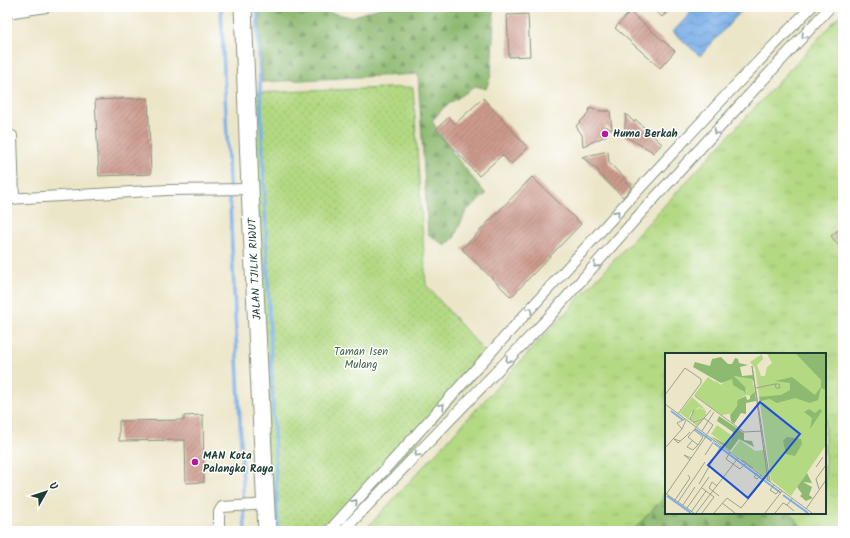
<svg xmlns="http://www.w3.org/2000/svg" width="850" height="538" font-family="Kalam,sans-serif">
	<style>
		.grass { fill: url(#grass-tufts); stroke: #698b5c; fill-rule: evenodd }
		.forest { fill: url(#forest-firs); stroke: #567b52 }
		.park { fill: url(#park-dots); stroke: #698b5c }
		.water { fill: url(#water-waves); stroke: #4c768e }
		.lines { fill: none; stroke-linecap: round; stroke-linejoin: round }
		.stream { stroke: #7aafe8; stroke-width: 3.5 }
		.building { fill: url(#building-hatch) }
		.minor-casing { stroke: #86927e; stroke-width: 12 }
		.trunk-casing { stroke: #86927e; stroke-width: 19 }
		.minor { stroke: #fff; stroke-width: 10 }
		.trunk { stroke: #fff; stroke-width: 17 }
		.oneway { stroke: #8f9e9a }
		.poi-dot { fill: #b5179e; stroke: #fff; stroke-width: 1.5 }
		.labels { text-anchor: middle; dominant-baseline: central; stroke-width: 3; stroke-linejoin: round; paint-order: stroke }
		.poi-label { font-size: 11px; font-weight: bold; fill: #1f3d34; stroke: #fff; text-anchor: start }
		.street-label { font-size: 11px; fill: #1f3d34; stroke: #fff }
		.park-label { font-size: 11px; fill: #446448; stroke: #fff }
		.inset-river { fill: none; stroke: #7aafe8; stroke-width: 2 }
		.inset-road { fill: none; stroke: #9aa28d; stroke-width: 1 }
		.view { fill: #1d4ed8; fill-opacity: 0.15; stroke: #1d4ed8; stroke-width: 2 }
		.inset-edge { fill: none; stroke: #1f3d34; stroke-width: 2 }
	</style>
	<defs>
		<pattern id="grass-tufts" width="24" height="20" patternUnits="userSpaceOnUse"><rect width="24" height="20" fill="#b3d983"/><path d="M3 7l-1-3M5 7V3M7 7l1-3M15 17l-1-3M17 17v-4M19 17l1-3" fill="none" stroke="#9abb72"/></pattern>
		<pattern id="forest-firs" width="22" height="20" patternUnits="userSpaceOnUse"><rect width="22" height="20" fill="#8eb971"/><path d="M5 1l3.5 6h-7zM16 11l3.5 6h-7z" fill="#73985e"/></pattern>
		<pattern id="park-dots" width="8" height="8" patternUnits="userSpaceOnUse"><rect width="8" height="8" fill="#b3d983"/><path d="M2 2h.1M6 6h.1" fill="none" stroke="#9abb72" stroke-width="1.8" stroke-linecap="round"/></pattern>
		<pattern id="water-waves" width="16" height="10" patternUnits="userSpaceOnUse"><rect width="16" height="10" fill="#7aafe8"/><path d="M0 5q4-4 8 0t8 0" fill="none" stroke="#6390bd"/></pattern>
		<pattern id="building-hatch" width="6" height="6" patternUnits="userSpaceOnUse"><rect width="6" height="6" fill="#cc9a8c"/><path d="M-1 1l2-2M0 6l6-6M5 7l2-2" fill="none" stroke="#a57f73"/></pattern>
	</defs>
	<rect width="100%" height="100%" fill="#fff"/>
	<filter id="ink" filterUnits="userSpaceOnUse"><feTurbulence type="fractalNoise" baseFrequency=".025" numOctaves="2"/><feDisplacementMap in="SourceGraphic" scale="8" xChannelSelector="R" yChannelSelector="G"/><feConvolveMatrix kernelMatrix="1 2 1 2 8 2 1 2 1" color-interpolation-filters="sRGB"/></filter>
	<filter id="wash" filterUnits="userSpaceOnUse"><feTurbulence type="fractalNoise" baseFrequency=".012" numOctaves="4" result="noise"/><feDisplacementMap in="SourceGraphic" scale="16" xChannelSelector="R" yChannelSelector="G"/><feGaussianBlur stdDeviation="0.9" result="paint"/><feColorMatrix in="noise" values="0 0 0 0 0 0 0 0 0 0 0 0 0 0 0 0 0 1.4 0 .05"/><feComposite in="paint" operator="in"/></filter>
	<g filter="url(#wash)">
		<rect width="100%" height="100%" fill="#ece6c9"/>
		<path class="grass" d="M843,12V531H364ZM666,354H825V513H666Z"/>
		<g class="forest">
			<path d="M259,7H305L351,17L383,7H493L494,19L491,75L486,89L476,86L444,107L432,121C447,146 467,172 486,194L466,211L454,238L445,246L428,234L418,74L262,82Z"/>
			<path d="M666,490V513H790L805,531H632L661,501Z"/>
		</g>
		<path class="park" d="M413,87L426,285L491,359L337,531H269L254,93Z"/>
		<path class="water" d="M696,7H745L700,56L673,32Z"/>
		<g class="lines">
			<g class="stream">
				<path d="M221,7L245,531"/>
				<path d="M257,7L278,531"/>
			</g>
		</g>
		<g id="blocks">
			<g class="building">
				<path d="M651,7H672L662,17Z"/>
				<path d="M630,12L675,51L660,68L615,28Z"/>
				<path d="M528,14L530,56L509,57L507,15Z"/>
				<path d="M148,98L151,174L99,176L95,100Z"/>
				<path d="M483,98L528,148L511,164L502,155L479,176L436,129L449,117L455,124Z"/>
				<path d="M590,108L598,111H610L612,130L605,126L606,136L583,146L582,135L576,126L587,115Z"/>
				<path d="M626,114L634,122L636,120L662,144L653,153L650,150L624,136Z"/>
				<path d="M608,151L609,163L627,180L625,181L632,187L623,197L598,173L599,171L582,157Z"/>
				<path d="M532,177L581,224L511,297L462,249Z"/>
				<path d="M843,226V251L831,236Z"/>
				<path d="M203,415L204,482L186,483L185,440L119,441V421L184,420V416Z"/>
			</g>
		</g>
	</g>
	<g filter="url(#ink)">
		<use href="#blocks" fill-opacity="0" stroke="#86927e" stroke-width="1"/>
		<g class="lines">
			<defs>
				<g id="minor">
					<path d="M7,13L46,7"/>
					<path d="M12,136L14,199"/>
					<path d="M7,199L168,190L250,189"/>
					<path d="M219,531V512L222,507L267,504"/>
					<path d="M329,531L627,202L731,90L811,7"/>
					<path d="M343,531L549,317L640,214L830,7"/>
				</g>
				<path id="trunk" d="M243,7L250,189L267,531"/>
			</defs>
			<use href="#minor" class="minor-casing"/>
			<use href="#trunk" class="trunk-casing"/>
			<use href="#minor" class="minor"/>
			<use href="#trunk" class="trunk"/>
		</g>
		<defs><path id="oneway-chevron" d="M-2-3.5L2.5 0L-2 3.5" fill="none" stroke-width="1.6" stroke-linecap="round" stroke-linejoin="round"/></defs>
		<g class="oneway">
			<use href="#oneway-chevron" transform="translate(804 36) rotate(132)"/>
			<use href="#oneway-chevron" transform="translate(716 132) rotate(133)"/>
			<use href="#oneway-chevron" transform="translate(617 213) rotate(-48)"/>
			<use href="#oneway-chevron" transform="translate(596 265) rotate(132)"/>
			<use href="#oneway-chevron" transform="translate(530 310) rotate(-48)"/>
			<use href="#oneway-chevron" transform="translate(508 360) rotate(134)"/>
			<use href="#oneway-chevron" transform="translate(442 406) rotate(-48)"/>
			<use href="#oneway-chevron" transform="translate(417 454) rotate(134)"/>
			<use href="#oneway-chevron" transform="translate(355 502) rotate(-48)"/>
		</g>
	</g>
	<g class="poi-dot">
		<circle cx="605" cy="134" r="4"/>
		<circle cx="195" cy="462" r="4"/>
	</g>
	<g class="labels">
		<g class="poi-label">
			<text x="613" y="134">Huma Berkah</text>
			<text x="203" y="456">MAN Kota<tspan x="203" dy="13">Palangka Raya</tspan></text>
		</g>
		<g class="street-label">
			<text transform="translate(255 269) rotate(-93)">JALAN TJILIK RIWUT</text>
		</g>
		<g class="park-label">
			<text x="361" y="352">Taman Isen<tspan x="361" dy="13">Mulang</tspan></text>
		</g>
	</g>
	<g transform="translate(665 353)">
		<rect width="161" height="161" fill="#ece6c9"/>
		<path d="M97,1L98,6L92,12L96,23H100L102,14L107,10L102,1H131L148,18L156,27V34L161,37V92L126,143L106,127L90,15L85,9ZM69,23L87,26L90,39L88,43L81,42L72,47L67,60L57,62L29,42L43,24L73,45L56,32L61,26H67L78,39H82ZM27,44L41,57L34,54L26,60L24,65L28,69L38,66L32,73L15,60ZM35,55L41,58V63L29,68L26,66L28,58Z" fill="#b3d983"/>
		<path d="M131,1H161V37L156,35L153,47L145,50L130,45L112,50L105,46L95,48L94,44L116,42L125,37V30L110,28L127,24L150,42L156,34V27ZM56,4L63,11H67L70,5L73,6L74,10L83,12L75,14L77,23L88,22L89,29L87,26L69,23L80,34L81,40L68,32L67,26L56,30L28,14L30,9L45,13L47,6ZM90,39L91,48L81,50V61L76,60L69,71L66,68L65,62L72,53V47L81,43L82,47L85,46V43ZM144,56L150,60L155,56L157,58L145,76L147,65L139,59ZM54,63L79,80V87L87,88L89,94L74,86L65,98L45,83L61,91L66,87L68,79L52,68ZM122,84L136,86L137,91L130,103L121,101L118,88ZM142,120L147,130L138,129L147,134L144,142L148,145L141,148L135,143L137,141L132,134Z" fill="#8eb971"/>
		<path d="M75,87L90,98L100,97L105,128L66,99Z" fill="#b3d983"/>
		<path d="M51,28L73,45L72,53L67,60L57,62L39,49V39ZM52,72L66,82L60,91L46,81Z" fill="#b3d983"/>
		<path class="inset-river" d="M6,58L18,67M30,76L47,88M49,90L116,140M118,142L143,160M2,143L26,160"/>
		<path class="inset-road" d="M91,35L105,32L110,31H114L115,35H111L110,31M0,42L20,15L36,26V30L13,61M30,43L79,79L97,78M0,51L147,160M29,57L25,66L29,69L39,65L48,72L42,81M20,66L12,70L17,76L21,67M29,77L38,84L33,92L23,84L46,57M37,78L49,59M15,88L9,86L13,90L19,85L25,79M27,88L22,94L28,97L33,92M0,95L17,76M65,99L61,106L75,116L80,111M40,102L49,88M25,107L19,102L26,105M77,107L88,115M151,114L158,104M92,120L89,124L92,126L96,122M103,128L87,13L105,129M34,131L56,93M109,132L105,137L111,141L115,136M52,133L47,129L44,135L54,143M37,135L49,144L37,160M154,136L151,126L161,112M0,140L29,160M0,143L42,82M127,146L122,152L129,158M10,147L25,125L23,122M13,149L40,109M57,150L70,160M18,152L30,134M22,155L44,124M141,156L161,127M26,159L41,138M31,160L73,105M49,160L62,145L76,155L100,125M100,160L117,138M110,160L118,150L122,152"/>
		<path class="view" d="M95,49L135,81L83,145L43,112Z"/>
		<rect width="161" height="161" class="inset-edge"/>
	</g>
	<rect width="850" height="538" fill="none" stroke="#fff" stroke-width="24"/>
	<g transform="translate(46 492) rotate(51)" stroke="#ffffff" stroke-width="3" paint-order="stroke">
	<path d="M0-3L7 15L0 10L-7 15Z" fill="#1f3d34"/>
	<text y="-6" font-size="11" font-weight="bold" text-anchor="middle" fill="#1f3d34">U</text>
	</g>
</svg>
